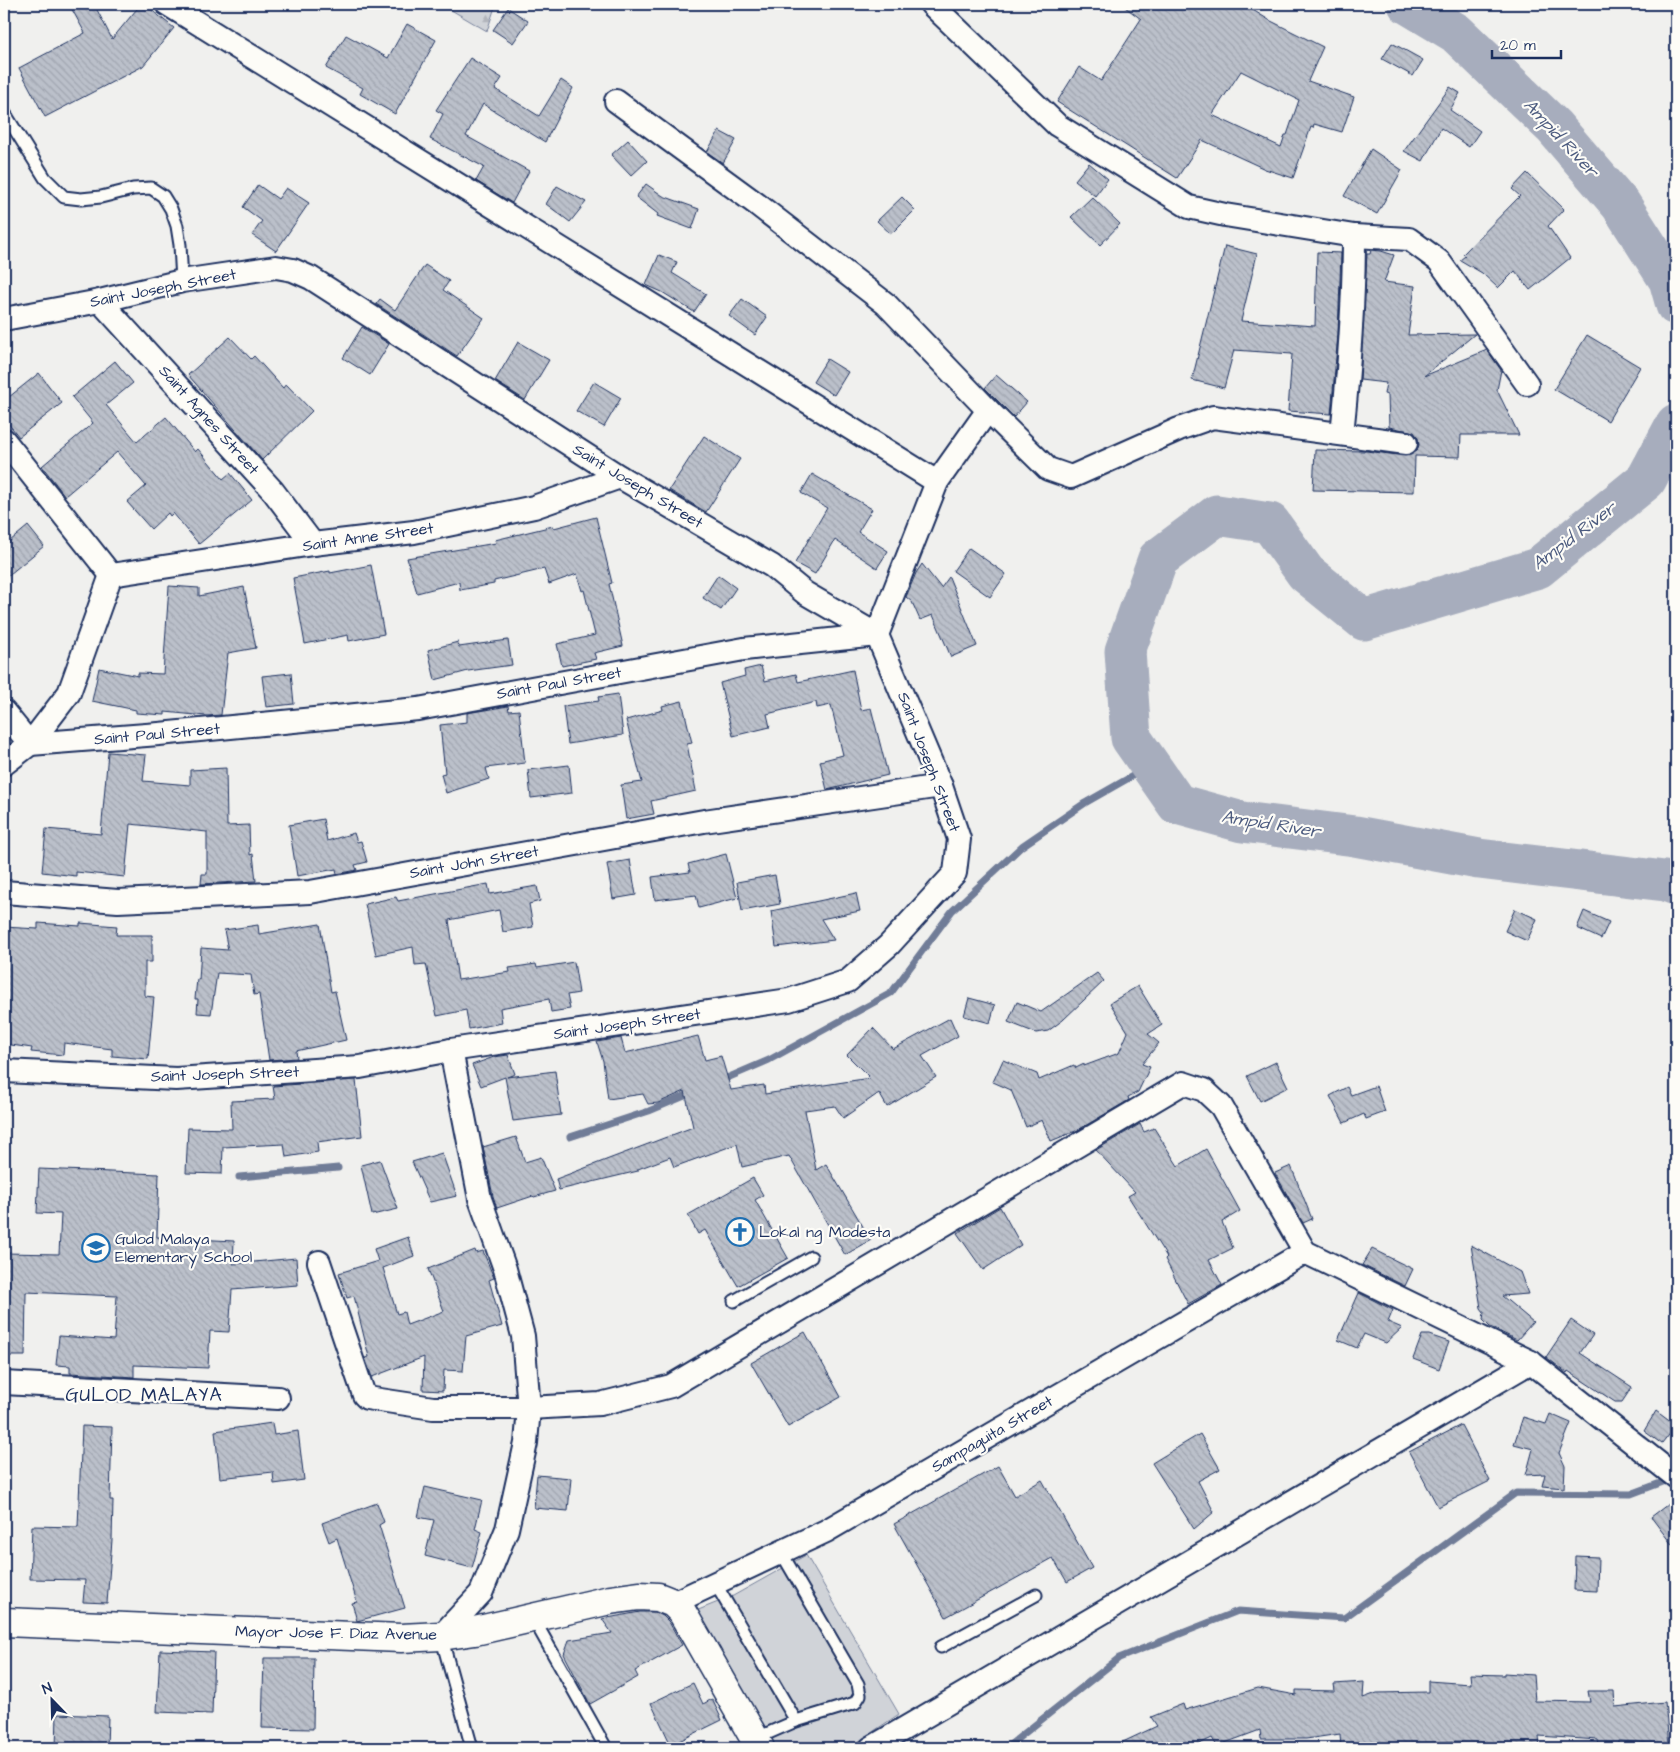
<svg xmlns="http://www.w3.org/2000/svg" width="1680" height="1752" font-family="'Architects Daughter',sans-serif">
	<style>
		.grass { fill: #d0d3d8; stroke: #76819b }
		.forest { fill: url(#forest-firs); stroke: #76819b }
		.lines { fill: none; stroke-linecap: round; stroke-linejoin: round }
		.stream { stroke: #6f7b97; stroke-width: 7 }
		.river { stroke: #a7adbd; stroke-width: 41 }
		.building { fill: url(#building-back-hatch); stroke: #1b2f5e; fill-rule: evenodd }
		.service-casing { stroke: #1b2f5e; stroke-width: 15 }
		.minor-casing { stroke: #1b2f5e; stroke-width: 26 }
		.secondary-casing { stroke: #1b2f5e; stroke-width: 31 }
		.service { stroke: #fdfcf7; stroke-width: 11 }
		.minor { stroke: #fdfcf7; stroke-width: 22 }
		.secondary { stroke: #fdfcf7; stroke-width: 28 }
		.labels { text-anchor: middle; dominant-baseline: central; stroke-width: 4.5; stroke-linejoin: round; paint-order: stroke }
		.street-label { font-size: 16px; fill: #1b2f5e; stroke: #fdfcf7 }
		.poi-label { font-size: 16px; fill: #1b2f5e; stroke: #fdfcf7; text-anchor: start }
		.water-label { font-size: 18px; font-style: italic; fill: #4c5b7f; stroke: #fdfcf7 }
		.quarter-label { font-size: 19px; letter-spacing: 1px; fill: #1b2f5e; stroke: #fdfcf7 }
	</style>
	<defs>
		<pattern id="forest-firs" width="22" height="20" patternUnits="userSpaceOnUse" patternTransform="scale(1.25)"><rect width="22" height="20" fill="#d0d3d8"/><path d="M5 1l3.5 6h-7zM16 11l3.5 6h-7z" fill="#b2b5bc"/></pattern>
		<pattern id="building-back-hatch" width="6" height="6" patternUnits="userSpaceOnUse" patternTransform="scale(1.25)"><rect width="6" height="6" fill="#bbc0ca"/><path d="M-1 5l2 2M0 0l6 6M5-1l2 2" fill="none" stroke="#a0a5b0"/></pattern>
	</defs>
	<rect width="100%" height="100%" fill="#f0f0ee"/>
	<filter id="ink" filterUnits="userSpaceOnUse"><feTurbulence type="fractalNoise" baseFrequency=".02" numOctaves="2"/><feDisplacementMap in="SourceGraphic" scale="10" xChannelSelector="R" yChannelSelector="G"/><feConvolveMatrix kernelMatrix="1 2 1 2 8 2 1 2 1" color-interpolation-filters="sRGB"/></filter>
	<g filter="url(#ink)">
		<path class="grass" d="M806,1555L899,1714L849,1748H767L691,1613L733,1596Z"/>
		<path class="forest" d="M441,4H496L487,31Z"/>
		<g class="lines">
			<g class="stream">
				<path d="M720,1081L769,1060L891,993L952,911L1022,846L1085,803L1150,766"/>
				<path d="M570,1137L649,1111L694,1092"/>
				<path d="M239,1177L338,1168"/>
				<path d="M1006,1748L1119,1658L1238,1611L1344,1618L1516,1493L1631,1494L1671,1479"/>
			</g>
			<g class="river">
				<path d="M1408,4L1456,33L1554,127L1621,205L1669,280L1676,305"/>
				<path d="M1676,424L1646,480L1538,568L1364,620L1306,573L1270,523L1217,515L1158,559L1125,651L1131,738L1177,804L1242,822L1355,836L1479,859L1665,881L1676,885"/>
			</g>
		</g>
		<g class="building">
			<path d="M69,4H94L112,39L141,4H144L174,28L143,66L45,117L19,68L85,33Z"/>
			<path d="M1121,4H1243L1269,20L1323,47L1308,81L1354,97L1342,132L1314,124L1313,128L1311,127L1293,178L1265,169L1202,140L1177,178L1057,102L1079,67L1101,81L1141,19ZM1241,71L1299,100L1287,135H1285L1281,147L1212,115Z"/>
			<path d="M508,8L528,21L513,43L493,30Z"/>
			<path d="M407,24L436,40L395,114L360,94L363,88L326,68L346,35L388,58Z"/>
			<path d="M1392,43L1423,60L1413,76L1382,59Z"/>
			<path d="M470,58L502,78L495,89L539,116L561,80L573,88L545,142L483,104L466,136L529,171L512,203L476,181L484,167L430,139L443,114L436,110Z"/>
			<path d="M1450,87L1460,93L1450,110L1480,131L1469,147L1441,128L1423,161L1404,151Z"/>
			<path d="M719,131L736,140L723,163L707,152Z"/>
			<path d="M628,140L647,161L631,176L611,155Z"/>
			<path d="M1371,149L1402,170L1377,214L1344,196Z"/>
			<path d="M1089,163L1108,179L1095,196L1075,180Z"/>
			<path d="M1527,173L1564,209L1548,226L1570,258L1530,290L1515,271L1498,288L1482,273L1460,260L1465,256L1463,254L1520,196L1512,189Z"/>
			<path d="M646,184L663,196L699,209L692,229L657,216L658,214L636,197Z"/>
			<path d="M258,185L278,199L286,188L309,203L276,251L252,235L262,221L243,207Z"/>
			<path d="M557,186L586,202L570,222L546,204Z"/>
			<path d="M902,197L915,210L891,234L877,221Z"/>
			<path d="M1092,197L1120,224L1100,245L1071,217Z"/>
			<path d="M1225,246L1257,254L1241,321L1315,326L1317,252L1341,253L1338,334L1331,414L1288,411L1292,354L1234,350L1224,388L1192,380Z"/>
			<path d="M1371,250L1381,251L1394,255L1384,282L1415,286L1408,335L1475,334L1424,376L1487,350L1501,370L1497,390L1519,435H1461L1460,457L1415,456L1414,492L1313,490L1315,450L1366,451L1405,456L1411,455L1417,451L1419,445L1418,438L1414,432L1389,427L1388,395L1384,394L1386,383L1360,380L1367,254H1370Z"/>
			<path d="M659,255L677,262L672,273L706,294L694,312L662,292L646,285Z"/>
			<path d="M425,265L449,281L443,290L484,318L457,356L376,304L380,299L395,310Z"/>
			<path d="M742,299L767,317L755,335L729,316Z"/>
			<path d="M362,327L389,344L370,375L343,358Z"/>
			<path d="M1587,335L1640,367L1608,421L1554,389Z"/>
			<path d="M230,337L251,359L254,356L283,388L286,384L312,411L262,460L188,375Z"/>
			<path d="M518,342L549,360L525,400L495,381Z"/>
			<path d="M827,359L848,372L834,395L813,382Z"/>
			<path d="M115,361L133,383L106,405L137,442L166,417L195,452L198,449L223,479L230,473L252,500L199,544L173,513L170,516L168,513L151,529L127,502L146,486L117,452L65,496L42,466L93,423L72,397Z"/>
			<path d="M39,373L62,403L19,437L4,418V401Z"/>
			<path d="M996,375L1027,402L1014,417L985,388Z"/>
			<path d="M594,382L621,398L604,427L576,411Z"/>
			<path d="M704,436L740,459L706,512L669,490Z"/>
			<path d="M812,474L872,509L858,532L888,551L877,568L835,540L815,574L795,563L827,508L801,493Z"/>
			<path d="M596,517L612,583L609,584L623,646L594,653L596,659L562,666L557,644L595,635L584,590L582,591L577,574L549,584L544,569L494,581V584L460,590L459,582L417,593L407,558L496,543L495,540L553,526L554,528Z"/>
			<path d="M28,526L44,546L4,579V546Z"/>
			<path d="M969,548L1006,574L990,597L953,571Z"/>
			<path d="M922,564L941,588L949,577L977,646L951,657L933,615L920,620L912,602L906,597L916,573Z"/>
			<path d="M371,565L384,634L349,641L348,635L305,644L293,578L330,571V573Z"/>
			<path d="M718,575L736,588L721,610L703,598Z"/>
			<path d="M169,586L199,588V596L244,587L256,648L228,653L221,715L206,716L165,712V715L136,713V710L92,701L99,668L138,676V673L163,674Z"/>
			<path d="M508,640L512,665L468,671L435,680L428,650L458,642L459,647Z"/>
			<path d="M761,666L765,681L796,674L798,682L853,670L861,710L871,708L888,775L827,790L820,761L843,755L831,705L817,708L816,702L767,714L770,727L733,736L720,683L745,676L744,670Z"/>
			<path d="M291,673L294,704L266,707L262,676Z"/>
			<path d="M618,694L623,735L568,744L563,706L599,701L598,697Z"/>
			<path d="M682,701L692,743L687,744L696,791L651,801L654,814L626,819L621,785L642,782L626,720L663,710L662,706Z"/>
			<path d="M508,706L509,711L519,710L525,763L486,768L489,779L446,793L441,774L445,773L440,725L467,722V713Z"/>
			<path d="M108,752L146,755L143,781L190,785V770L226,768L227,826L249,825L250,855L253,854L256,881L201,884L202,874H207V832L130,824L125,877L76,872V876L42,872L46,829L101,834Z"/>
			<path d="M569,765L572,793L531,798L528,770Z"/>
			<path d="M323,819L327,841L354,833L357,842L361,841L367,862L355,865L357,870L337,874L336,869L297,876L289,825Z"/>
			<path d="M726,854L737,898L699,908L696,895L655,900L652,877L690,872L688,864Z"/>
			<path d="M630,860L636,895L613,899L607,864Z"/>
			<path d="M775,875L780,904L742,911L737,882Z"/>
			<path d="M488,884L490,894L537,886L540,901L529,904L533,927L503,932L499,910L449,920L458,980L510,972L509,968L536,964L537,968L574,962L579,993L567,995L570,1009L551,1012L549,999L500,1008L502,1023L469,1029L466,1010L437,1016L426,964L415,965L413,947L376,955L365,904L396,897L398,901Z"/>
			<path d="M856,893L860,911L821,919L834,940L776,947L771,911Z"/>
			<path d="M1515,909L1537,919L1527,941L1505,931Z"/>
			<path d="M1584,911L1609,922L1601,939L1577,928Z"/>
			<path d="M38,923L80,926V923L117,926L116,935H152V962H145V996L154,997L148,1059L112,1056V1049L64,1043L63,1055L31,1052L32,1048L4,1044V927L38,929Z"/>
			<path d="M320,924L331,992L335,991L346,1040L296,1051L297,1058L269,1060L259,994L254,995L251,975L217,973L211,1014L197,1013L198,999H195L197,979L199,980L201,948L228,950L224,930L258,925L259,934Z"/>
			<path d="M1097,973L1104,981L1063,1020L1048,1031L1036,1033L1008,1022L1017,1002L1041,1012Z"/>
			<path d="M1138,986L1162,1025L1148,1034L1159,1043L1142,1064L1150,1067L1138,1092L1128,1097L1129,1100L1078,1130L1051,1141L1042,1120L1026,1127L1011,1090L993,1082L1003,1060L1037,1074L1039,1080L1074,1065L1076,1068L1084,1064V1066L1119,1053L1128,1032L1110,1003Z"/>
			<path d="M969,998L995,1005L990,1023L964,1016Z"/>
			<path d="M950,1018L958,1036L922,1056L936,1077L887,1107L879,1093L843,1118L835,1106L805,1110L816,1170L826,1164L871,1240L845,1255L789,1156L742,1167L737,1144L674,1167L670,1157L638,1169V1171L559,1190L556,1179L693,1127L685,1091L658,1103L648,1104L643,1094L608,1099L603,1061L597,1042L621,1038L625,1053L698,1036L705,1060L721,1056L731,1090L764,1085L765,1094L870,1078L847,1055L873,1028L893,1049Z"/>
			<path d="M508,1055L515,1074L507,1077L555,1071L561,1115L513,1121L505,1077L481,1086L472,1065L494,1057Z"/>
			<path d="M1276,1062L1288,1087L1260,1101L1247,1076Z"/>
			<path d="M356,1080L362,1136L317,1142L318,1152L286,1157L284,1144L223,1147L222,1174L186,1173L188,1128L232,1129L231,1101L275,1099L273,1086Z"/>
			<path d="M1376,1086L1385,1112L1366,1119L1364,1114L1344,1123L1330,1096L1347,1087L1351,1095Z"/>
			<path d="M1140,1124L1144,1132L1154,1128L1178,1166L1206,1149L1240,1211L1222,1222L1233,1248L1209,1260L1222,1285L1188,1304L1165,1259L1167,1257L1128,1196L1135,1192L1096,1150Z"/>
			<path d="M516,1137L525,1162L541,1157L555,1191L534,1197L533,1196L497,1208L493,1196L483,1147Z"/>
			<path d="M442,1153L457,1196L430,1202L412,1162Z"/>
			<path d="M380,1160L398,1209L372,1215L361,1165Z"/>
			<path d="M1291,1166L1312,1219L1303,1223L1275,1173Z"/>
			<path d="M39,1169L159,1174L157,1237L234,1241L233,1264L296,1258L298,1285L232,1290L229,1332L210,1331L208,1368L134,1365V1377L70,1373V1366L56,1365L59,1336L114,1340L117,1296L26,1292L25,1356H4V1253L59,1254L61,1214L37,1213Z"/>
			<path d="M753,1178L763,1195L755,1200L788,1258L738,1286L705,1230L698,1234L688,1215Z"/>
			<path d="M1000,1207L1021,1245L983,1270L957,1233Z"/>
			<path d="M408,1237L414,1256L383,1268L397,1314L404,1312L407,1325L444,1311L428,1269L475,1250L476,1253L483,1251L494,1278L489,1280L502,1326L466,1336L463,1371L444,1370L443,1391L423,1390L424,1357L372,1377L365,1358L369,1357L354,1296L347,1298L339,1273L378,1261L374,1249Z"/>
			<path d="M1471,1245L1520,1272L1528,1294L1502,1296L1533,1322L1517,1340L1490,1327L1483,1320L1484,1312L1481,1308Z"/>
			<path d="M1372,1249L1413,1269L1405,1286L1362,1265Z"/>
			<path d="M1359,1293L1393,1310L1388,1322L1402,1328L1386,1343L1364,1334L1357,1348L1338,1340Z"/>
			<path d="M1571,1320L1593,1335L1580,1353L1632,1387L1622,1402H1615L1568,1371L1567,1373L1546,1357Z"/>
			<path d="M805,1332L841,1397L788,1427L751,1363Z"/>
			<path d="M1422,1335H1429L1449,1342L1439,1369L1413,1359Z"/>
			<path d="M1656,1411L1676,1426L1662,1444L1644,1431Z"/>
			<path d="M1550,1414L1571,1423L1559,1453L1565,1466L1564,1488L1542,1486L1545,1474L1526,1475L1533,1449L1514,1444L1523,1417L1546,1424Z"/>
			<path d="M272,1423L274,1435L298,1431L304,1480L274,1484L273,1472L220,1478L215,1431Z"/>
			<path d="M1461,1425L1490,1481L1438,1507L1409,1452Z"/>
			<path d="M82,1426L112,1427L110,1500H113L112,1540L107,1603L83,1602L85,1580L30,1579L32,1526L78,1527Z"/>
			<path d="M1200,1434L1220,1469L1198,1481L1214,1512L1194,1529L1152,1463Z"/>
			<path d="M998,1466L1015,1496L1042,1480L1092,1568L1067,1582L1053,1558L946,1617L894,1524Z"/>
			<path d="M537,1475L571,1478L568,1511L534,1508Z"/>
			<path d="M425,1487L482,1500L475,1529L482,1532L472,1568L425,1556L434,1520L418,1517Z"/>
			<path d="M1676,1498V1550L1651,1517Z"/>
			<path d="M377,1503L384,1522L379,1525L405,1608L357,1621L352,1603L357,1602L337,1538L329,1542L322,1523Z"/>
			<path d="M1575,1556L1598,1557L1597,1591L1574,1590Z"/>
			<path d="M640,1612H655L663,1616L669,1622L682,1645L635,1671L638,1677L590,1704L564,1654L569,1640L612,1633L602,1619Z"/>
			<path d="M160,1650L214,1652L212,1714L157,1712Z"/>
			<path d="M264,1658H314L313,1729L262,1728Z"/>
			<path d="M1504,1673L1533,1675L1535,1701L1590,1702L1588,1691H1614L1615,1707L1665,1702L1669,1744L1618,1741V1747L1599,1745L1598,1740L1539,1736L1540,1748H1504V1744L1461,1746V1741L1341,1748L1340,1734L1306,1739H1261L1260,1730L1217,1746L1212,1738L1191,1748H1110L1157,1726L1151,1717L1183,1704L1185,1710L1258,1688L1296,1695V1690L1335,1691L1334,1684L1364,1682L1363,1698L1377,1693L1428,1692V1681L1471,1684L1470,1674L1504,1675Z"/>
			<path d="M693,1683L703,1704L712,1699L722,1720L671,1745L651,1703Z"/>
			<path d="M57,1714L108,1716L107,1748H56Z"/>
		</g>
		<g class="lines">
			<defs>
				<g id="service">
					<path d="M4,112L45,178L64,197L81,199L101,197L133,189L151,188L163,196L171,209L177,226L180,245L182,281"/>
					<path d="M734,1301L811,1257"/>
					<path d="M715,1583L796,1721L855,1703L860,1695L858,1684L781,1552"/>
					<path d="M533,1618L606,1748"/>
					<path d="M441,1636L472,1748"/>
					<path d="M941,1647L1036,1595"/>
					<path d="M755,1739L796,1721"/>
				</g>
				<g id="minor">
					<path d="M167,4L937,482"/>
					<path d="M931,4L1057,125L1189,207L1225,215L1354,236L1409,239L1439,261L1527,384"/>
					<path d="M616,101L758,205L886,304L988,410L1048,469L1071,477L1179,429L1213,417L1406,443"/>
					<path d="M100,301L273,491L313,544"/>
					<path d="M4,319L100,301L182,281L276,267L293,270L311,278L620,477L772,566L805,593L877,635L941,786L959,839L955,873L889,945L848,981L789,1000L451,1050L360,1067L176,1079L4,1071"/>
					<path d="M1342,434C1349,368 1354,302 1354,236"/>
					<path d="M4,440L111,575"/>
					<path d="M111,575L313,544L414,532L534,507L620,477"/>
					<path d="M4,712L30,744L159,734L418,709L744,649L877,635L937,482L988,410"/>
					<path d="M4,764L30,744L69,693L111,575"/>
					<path d="M4,892L118,901L310,892L704,821L941,786"/>
					<path d="M319,1262L364,1395L367,1398L433,1408H529L600,1404L671,1386L1183,1083L1204,1090L1221,1106L1305,1252L1531,1362L1676,1477"/>
					<path d="M4,1383L278,1398"/>
					<path d="M673,1603L826,1531L1305,1252"/>
					<path d="M441,1636L481,1593L507,1529L526,1443L529,1408L523,1336L505,1269L480,1199L451,1050"/>
					<path d="M871,1748L1531,1362"/>
				</g>
				<path id="secondary" d="M4,1622L401,1638L441,1636L475,1631L610,1600L639,1596L658,1597L673,1603L682,1612L760,1748"/>
			</defs>
			<use href="#service" class="service-casing"/>
			<use href="#minor" class="minor-casing"/>
			<use href="#secondary" class="secondary-casing"/>
			<use href="#service" class="service"/>
			<use href="#minor" class="minor"/>
			<use href="#secondary" class="secondary"/>
		</g>
	</g>
	<defs>
		<symbol id="church-ring" viewBox="-11 -11 22 22"><circle r="9.5" fill="#fdfcf7" stroke="#1f6fb2" stroke-width="1.5"/><path d="M-1.2-6h2.4v3.5h3.3v2.4h-3.3V6h-2.4V-.1h-3.3v-2.4h3.3Z" fill="#1f6fb2"/></symbol>
		<symbol id="school-ring" viewBox="-11 -11 22 22"><circle r="9.5" fill="#fdfcf7" stroke="#1f6fb2" stroke-width="1.5"/><path d="M0-5L7-2L0 1L-7-2ZM-4 1L0 2.5L4 1V4Q0 6-4 4Z" fill="#1f6fb2"/></symbol>
	</defs>
	<g fill-rule="evenodd">
		<use href="#church-ring" x="724" y="1216" width="32" height="32"/>
		<use href="#school-ring" x="80" y="1232" width="32" height="32"/>
	</g>
	<g class="labels">
		<g class="street-label">
			<text transform="translate(163 288) rotate(-11)">Saint Joseph Street</text>
			<text transform="translate(209 420) rotate(48)">Saint Agnes Street</text>
			<text transform="translate(638 486) rotate(31)">Saint Joseph Street</text>
			<text transform="translate(368 537) rotate(-8)">Saint Anne Street</text>
			<text transform="translate(559 683) rotate(-10)">Saint Paul Street</text>
			<text transform="translate(157 734) rotate(-5)">Saint Paul Street</text>
			<text transform="translate(929 762) rotate(69)">Saint Joseph Street</text>
			<text transform="translate(474 862) rotate(-10)">Saint John Street</text>
			<text transform="translate(627 1024) rotate(-8)">Saint Joseph Street</text>
			<text transform="translate(225 1074) rotate(-2)">Saint Joseph Street</text>
			<text transform="translate(992 1434) rotate(-30)">Sampaguita Street</text>
			<text transform="translate(336 1633) rotate(1)">Mayor Jose F. Diaz Avenue</text>
		</g>
		<g class="poi-label">
			<text x="759" y="1232">Lokal ng Modesta</text>
			<text x="115" y="1239">Gulod Malaya<tspan x="115" dy="18">Elementary School</tspan></text>
		</g>
		<g class="water-label">
			<text transform="translate(1561 138) rotate(47)">Ampid River</text>
			<text transform="translate(1574 536) rotate(-37)">Ampid River</text>
			<text transform="translate(1271 824) rotate(9)">Ampid River</text>
		</g>
		<g class="quarter-label">
			<text x="144" y="1395">GULOD MALAYA</text>
		</g>
	</g>
	<rect width="1680" height="1752" fill="none" stroke="#fdfcf7" stroke-width="20"/>
	<rect x="10" y="10" width="1660" height="1732" fill="none" stroke="#1b2f5e" stroke-width="2" filter="url(#ink)"/>
	<g transform="translate(52 1700) rotate(337)" stroke="#fdfcf7" stroke-width="4" paint-order="stroke">
	<path d="M0-4L9 19L0 12L-9 19Z" fill="#1b2f5e"/>
	<text y="-8" font-size="14" font-weight="bold" text-anchor="middle" fill="#1b2f5e">N</text>
	</g>
	<path d="M1492 50v8h69v-8" fill="none" stroke="#1b2f5e" stroke-width="2.5"/>
	<text x="1500" y="50" font-size="15" fill="#1b2f5e" stroke="#fdfcf7" stroke-width="4" paint-order="stroke">20 m</text>
</svg>
